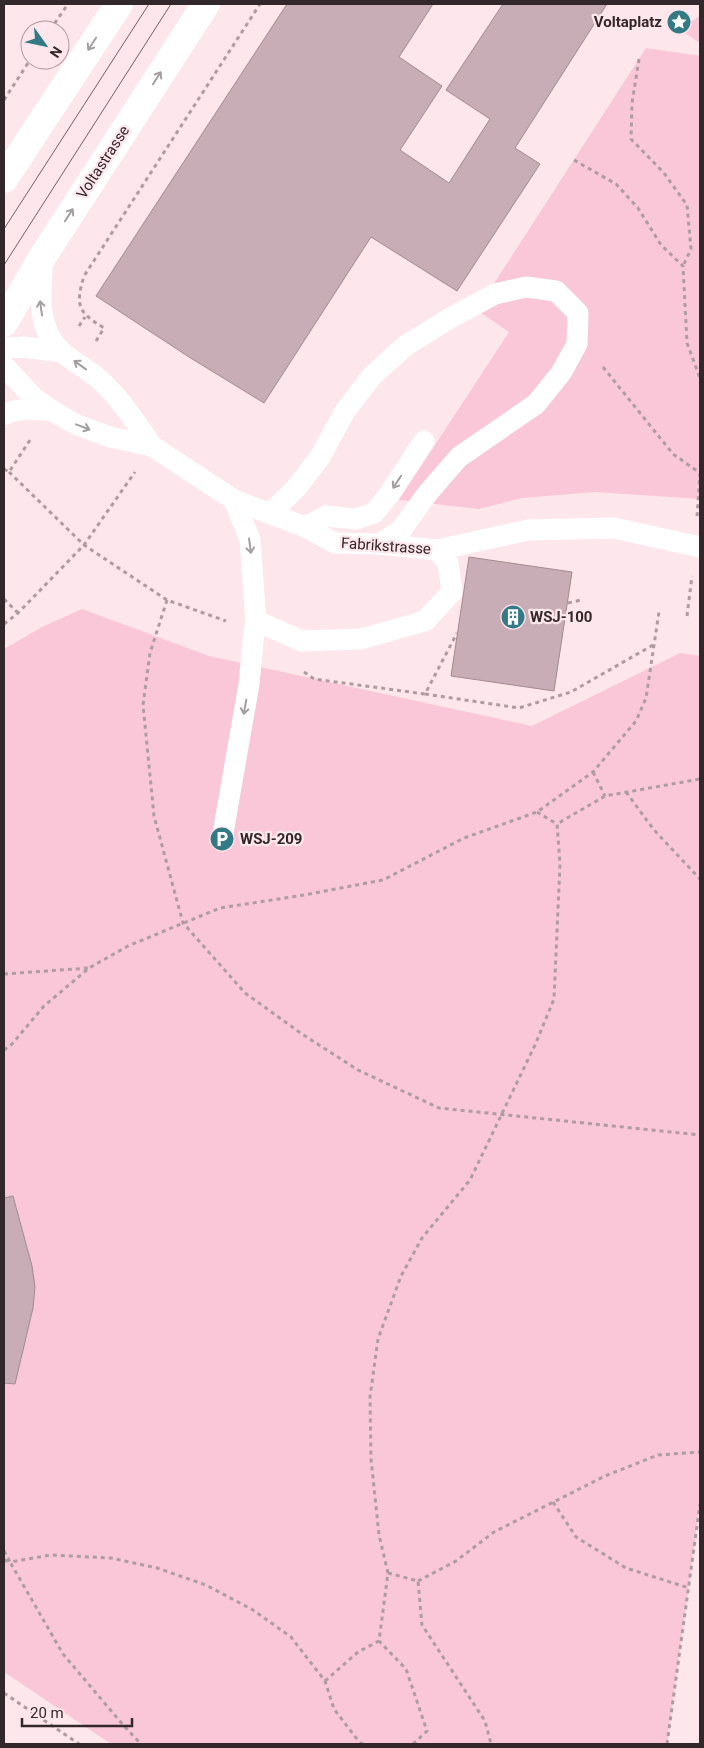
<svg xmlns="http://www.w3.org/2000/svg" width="704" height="1748" font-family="Roboto,sans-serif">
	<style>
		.green { fill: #f9c7d7 }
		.building { fill: #c9adb6; stroke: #a48991 }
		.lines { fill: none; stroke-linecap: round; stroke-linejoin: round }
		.path { stroke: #af9ca2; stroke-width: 3; stroke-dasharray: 4 4; stroke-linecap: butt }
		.lane { stroke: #fff; stroke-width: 21 }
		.primary { stroke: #fff; stroke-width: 28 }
		.tram { stroke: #706166; stroke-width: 1 }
		.oneway { stroke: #a39ea0 }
		.labels { text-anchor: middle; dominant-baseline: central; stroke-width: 4.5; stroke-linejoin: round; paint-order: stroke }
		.poi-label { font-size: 15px; font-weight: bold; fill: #32272b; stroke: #fee6ed; text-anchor: start }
		.street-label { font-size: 15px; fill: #32272b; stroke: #fee6ed }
	</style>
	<rect width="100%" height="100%" fill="#fee6ed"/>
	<g class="green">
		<path d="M700,16V43L679,29Z"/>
		<path d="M646,48L700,56V499L595,492L522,498L479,509L399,500L509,332L477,310Z"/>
		<path d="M82,609L209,656L532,726L680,653L700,656V1504L667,1744H111L4,1672V649L42,627Z"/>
	</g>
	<g class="building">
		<path d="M287,4H433L399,57L442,86L400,150L449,183L490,119L446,90L503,4H607L515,148L540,164L457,291L371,237L264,403L189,357L96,296Z"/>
		<path d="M469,557L572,572L554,691L451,676Z"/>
		<path d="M13,1196L32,1266L35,1287L33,1308L15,1384L4,1383V1198Z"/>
	</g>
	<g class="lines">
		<g class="path">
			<path d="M50,30L68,4"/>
			<path d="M639,59L632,103L631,139L664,173L687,205L691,249L683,266"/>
			<path d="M4,100L30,60"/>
			<path d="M574,160L616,184L638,208L661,245L683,266L687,343L700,378"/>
			<path d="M79,326L85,317"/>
			<path d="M96,341L104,328C78,312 75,306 84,276L260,4"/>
			<path d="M603,367L673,454L700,473L697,517"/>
			<path d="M4,469L9,472L30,440"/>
			<path d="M9,472L84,545L167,600L226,621"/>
			<path d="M4,599L18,613"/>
			<path d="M167,600L150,653L143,705L154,816L183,923L245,993L302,1034L358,1070L439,1108L700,1135"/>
			<path d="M568,603L581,600"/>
			<path d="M687,616L692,576"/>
			<path d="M4,624L18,613L84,545L135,472"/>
			<path d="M304,672L314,679L425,694L457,633"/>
			<path d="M425,694L519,708L571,692L653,645"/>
			<path d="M593,772L605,796"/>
			<path d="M626,792L654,830L700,879"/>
			<path d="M537,812L557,824"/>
			<path d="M4,974L89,968"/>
			<path d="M4,1050L12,1044L44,1006L89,968L128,946L220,908L304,895L383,880L464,838L537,812L593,772L636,721L646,698L659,612"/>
			<path d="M553,1502L576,1537L626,1568L689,1588"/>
			<path d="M4,1551L10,1562L51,1555L111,1558L157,1568L206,1585L253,1610L291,1637L325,1681L334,1709L360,1743L363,1744"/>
			<path d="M4,1560L10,1562L63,1654L124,1726L141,1744"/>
			<path d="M388,1573L418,1581L422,1625L485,1721L491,1744"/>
			<path d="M418,1581L456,1561L494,1532L605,1476L658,1455L700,1452"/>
			<path d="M325,1681L358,1652L379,1641"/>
			<path d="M4,1693L79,1744"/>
			<path d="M413,1744L427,1731L406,1669L379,1641L388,1573L379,1535L371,1459L370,1397L378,1339L401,1276L422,1238L470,1180L535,1045L554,999L560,864L557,824L605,796L700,779"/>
			<path d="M667,1744L700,1504"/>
		</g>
		<g class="lane">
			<path d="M43,258C41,290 35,328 62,352C74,363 88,369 100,380C121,399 136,423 152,446"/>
			<path d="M4,348L23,347L61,352"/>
			<path d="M4,366L33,397L51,410L75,424L110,437L152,446L234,500L305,527L335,543L379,544L437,550L528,530L614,528L700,547"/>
			<path d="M4,415C18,407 36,410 51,410"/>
			<path d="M270,514L297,487L320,457L345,411L372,376L405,346L452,317L495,294L526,287L556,291L578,313L577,344L561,373L536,404L459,457L427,494L401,530L379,544"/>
			<path d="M305,527L326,516L356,519L374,513L388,496L424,441"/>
			<path d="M256,621L302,641L361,639L425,621L452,592L448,563L437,550"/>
			<path d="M222,839L249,684L254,632L256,621L250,540L234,500"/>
		</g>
		<g class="primary">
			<path d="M4,179L119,4"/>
			<path d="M4,323L43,256L206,4"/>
		</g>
		<g class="tram">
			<path d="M4,229L149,4"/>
			<path d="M4,265L171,4"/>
		</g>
	</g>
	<defs><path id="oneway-shaft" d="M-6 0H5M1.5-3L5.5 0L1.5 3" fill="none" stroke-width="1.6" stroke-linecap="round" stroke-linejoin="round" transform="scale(1.25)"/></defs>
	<g class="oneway">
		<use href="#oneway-shaft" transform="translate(92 44) rotate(123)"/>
		<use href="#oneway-shaft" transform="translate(157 78) rotate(-57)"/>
		<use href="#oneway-shaft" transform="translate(69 215) rotate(-57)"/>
		<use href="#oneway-shaft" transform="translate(41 308) rotate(-98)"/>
		<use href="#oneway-shaft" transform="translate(80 365) rotate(-144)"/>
		<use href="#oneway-shaft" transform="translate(83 427) rotate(21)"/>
		<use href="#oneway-shaft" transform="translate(397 482) rotate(123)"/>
		<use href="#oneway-shaft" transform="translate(250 546) rotate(83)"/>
		<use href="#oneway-shaft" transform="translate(245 707) rotate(100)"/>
	</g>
	<defs>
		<symbol id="sight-disc" viewBox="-11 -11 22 22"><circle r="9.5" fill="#337a84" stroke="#fee6ed"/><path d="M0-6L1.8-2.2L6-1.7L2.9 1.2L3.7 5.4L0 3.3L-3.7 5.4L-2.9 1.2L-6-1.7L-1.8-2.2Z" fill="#fff"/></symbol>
		<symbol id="building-disc" viewBox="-11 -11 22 22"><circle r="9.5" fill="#337a84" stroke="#fee6ed"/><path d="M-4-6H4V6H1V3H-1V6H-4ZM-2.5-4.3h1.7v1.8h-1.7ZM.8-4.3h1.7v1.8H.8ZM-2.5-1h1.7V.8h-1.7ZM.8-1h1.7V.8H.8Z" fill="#fff"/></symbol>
		<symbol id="parking-disc" viewBox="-11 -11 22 22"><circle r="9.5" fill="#337a84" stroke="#fee6ed"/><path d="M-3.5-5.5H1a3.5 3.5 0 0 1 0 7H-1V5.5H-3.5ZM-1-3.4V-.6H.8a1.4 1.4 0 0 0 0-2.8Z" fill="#fff"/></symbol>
	</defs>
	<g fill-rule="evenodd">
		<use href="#sight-disc" x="665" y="8" width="28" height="28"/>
		<use href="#building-disc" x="499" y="603" width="28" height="28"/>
		<use href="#parking-disc" x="208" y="825" width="28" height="28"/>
	</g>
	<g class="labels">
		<g class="poi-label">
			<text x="662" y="22" text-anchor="end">Voltaplatz</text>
			<text x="530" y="617">WSJ-100</text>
			<text x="240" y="839">WSJ-209</text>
		</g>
		<g class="street-label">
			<text transform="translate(103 162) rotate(-57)">Voltastrasse</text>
			<text transform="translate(386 546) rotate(4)">Fabrikstrasse</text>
		</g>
	</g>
	<rect width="704" height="1748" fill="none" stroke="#32272b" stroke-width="10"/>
	<g transform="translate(45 45) rotate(123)"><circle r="24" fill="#fee6ed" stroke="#ac9a9f"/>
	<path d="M0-4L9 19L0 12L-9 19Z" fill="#337a84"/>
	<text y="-8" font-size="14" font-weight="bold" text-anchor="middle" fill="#32272b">N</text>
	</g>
	<path d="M22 1718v8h110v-8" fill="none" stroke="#32272b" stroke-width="2.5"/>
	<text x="30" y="1718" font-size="15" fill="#32272b" stroke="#fee6ed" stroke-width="4" paint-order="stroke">20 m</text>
</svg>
